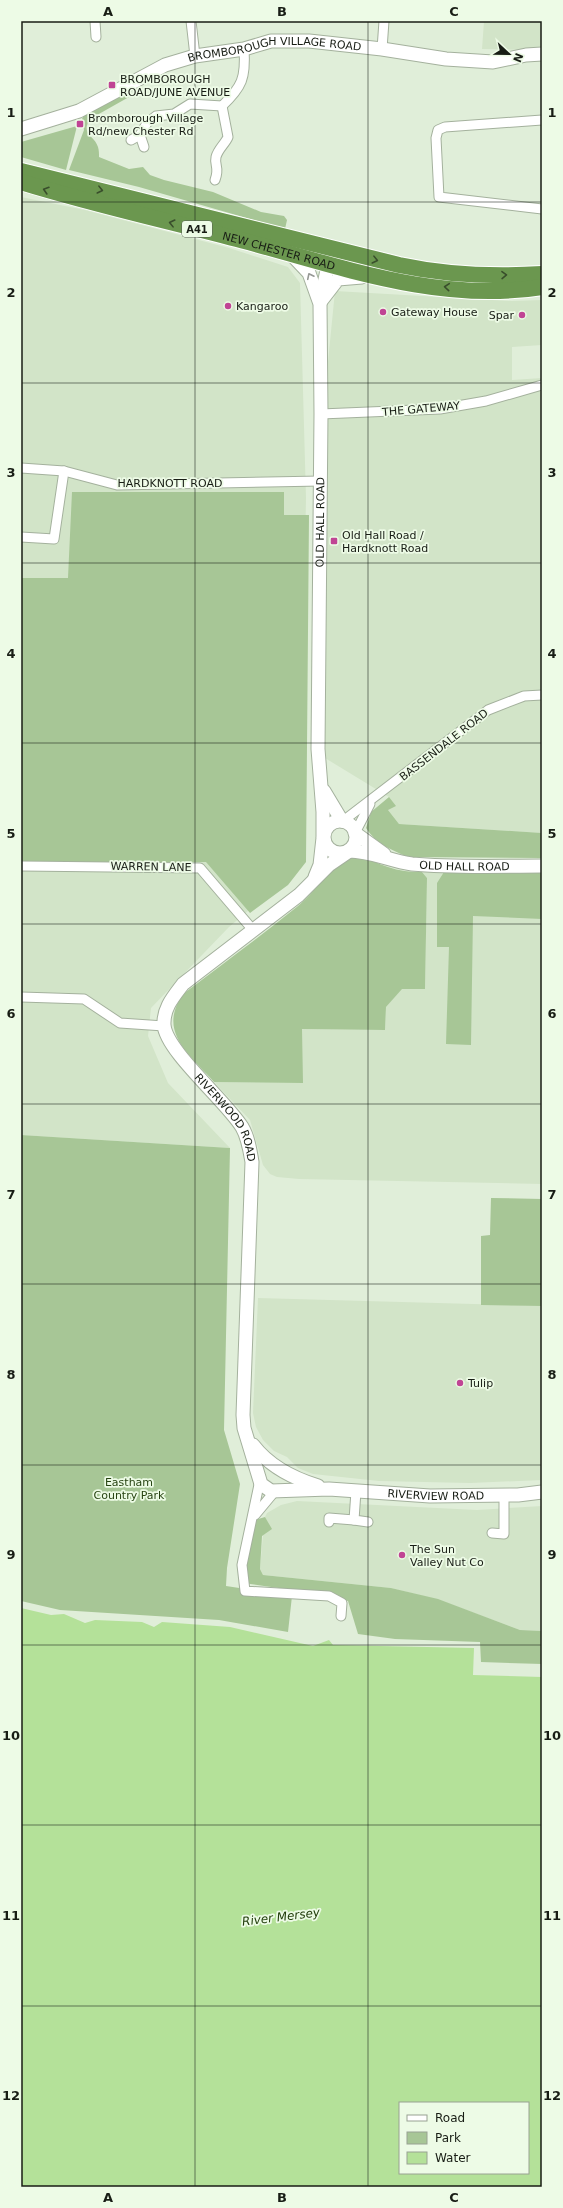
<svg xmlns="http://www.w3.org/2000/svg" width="563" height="2208" font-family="'DejaVu Sans',sans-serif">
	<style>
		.built { fill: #d2e4c8 }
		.green { fill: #a7c696 }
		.water { fill: #b4e199; fill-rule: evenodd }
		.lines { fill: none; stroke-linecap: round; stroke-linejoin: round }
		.street-casing { stroke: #a4b19d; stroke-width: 11 }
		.secondary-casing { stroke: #a4b19d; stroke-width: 15 }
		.highway-casing { stroke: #fff; stroke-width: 18 }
		.street { stroke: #fff; stroke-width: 9 }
		.secondary { stroke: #fff; stroke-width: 13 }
		.highway { stroke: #6b974f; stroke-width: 16 }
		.oneway { stroke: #394e2c }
		.oneway2 { stroke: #979996 }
		.grid { fill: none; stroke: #181d15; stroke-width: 1; stroke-opacity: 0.55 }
		.poi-dot { fill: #c04494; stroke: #edfbe6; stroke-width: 1.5 }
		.labels { text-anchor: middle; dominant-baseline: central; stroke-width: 3.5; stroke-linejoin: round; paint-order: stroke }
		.shield { fill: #edfbe6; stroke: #586054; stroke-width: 1 }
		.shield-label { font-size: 10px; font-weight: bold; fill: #181d15 }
		.street-label { font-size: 11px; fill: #181d15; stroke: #edfbe6 }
		.poi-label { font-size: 11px; fill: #181d15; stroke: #edfbe6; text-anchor: start }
		.park-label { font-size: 11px; fill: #264311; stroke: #edfbe6 }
		.water-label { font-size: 12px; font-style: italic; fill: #213d0b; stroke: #edfbe6 }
		.neatline { fill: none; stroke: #181d15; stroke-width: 1.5 }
		.grid-label { font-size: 13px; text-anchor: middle; font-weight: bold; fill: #181d15 }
	</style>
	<rect width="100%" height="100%" fill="#e0eed9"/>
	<g class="built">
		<path d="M484,21H542V50L482,49Z"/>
		<path d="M21,197L85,210L229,248L288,267L300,283L306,498L299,868L229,927L151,1008L148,1036L168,1083L230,1148L21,1135Z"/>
		<path d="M335,291L512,301L542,300V345L512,347V380L542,378V833L399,824L388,810L389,797L325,758L326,382Z"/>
		<path d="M422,872H542V1184L299,1179L277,1177L270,1174L263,1165L250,1120L214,1082L302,1083L301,1029L385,1030L386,1007L402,988L425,989L427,878Z"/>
		<path d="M258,1298L542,1306V1480L470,1483L379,1481L313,1474L298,1468L287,1457L274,1451L263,1440L256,1427L253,1413Z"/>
		<path d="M297,1501L477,1510L542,1506V1631L520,1630L439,1600L391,1588L263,1575L260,1569L263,1535L271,1529L265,1517L267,1513L281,1505Z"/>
	</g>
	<g class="green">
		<path d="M126,93L129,97L90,119C80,134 95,136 98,147C99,150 99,154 99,157L129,169L143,167L150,175L164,180L213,192L261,212L284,216L287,220L285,229L139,187L69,170L84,130L82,119L84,115Z"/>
		<path d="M77,126L66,170L21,157V142Z"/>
		<path d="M72,492H284V515H309L306,862L288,885L250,913L206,862H21V578H68Z"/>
		<path d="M389,797L396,806L388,810L399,824L542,833V858L408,857C392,850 376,844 366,828L371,812Z"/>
		<path d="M355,857C368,858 376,863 388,867C399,871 410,872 422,872L427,878L425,989H402L386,1007L385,1030L302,1029L303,1083L214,1082C189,1054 157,1032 183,994C221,965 261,936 298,906C321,887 325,869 355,857Z"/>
		<path d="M444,872H542V919L473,916L471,1045L446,1044L449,947H437V883Z"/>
		<path d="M21,1135L230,1148L224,1430L240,1484L227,1568L226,1586L292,1596L288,1632L219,1620L60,1610L21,1601Z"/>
		<path d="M491,1198L542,1199V1306L481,1305V1236L490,1235Z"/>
		<path d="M265,1517L272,1529L262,1536L260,1569L263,1575L391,1588L438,1599L520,1630L542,1631V1664L481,1662L480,1642L395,1639L358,1634L348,1601C314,1591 279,1589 245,1583L247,1550L255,1520Z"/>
	</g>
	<path class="water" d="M21,1608L51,1615L64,1614L85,1623L95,1620L142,1622L154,1627L162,1622L230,1627L313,1646L329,1640L333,1645L474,1648L473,1675L542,1677V2187H21ZM400,2103H528V2173H400Z"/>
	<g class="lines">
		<defs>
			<g id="street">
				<path d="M95,21L96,37"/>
				<path d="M191,21L195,56"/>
				<path d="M382,49L384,21"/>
				<path d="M542,120L445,127L438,130L436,138L439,197L542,209"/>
				<path d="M140,135L144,147"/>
				<path d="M131,140L140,135L147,123L156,116L174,114L190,104L222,106C242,87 246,78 244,49"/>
				<path d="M215,180C220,167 214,166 216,157C218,149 225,144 228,137L222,106"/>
				<path d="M321,414L440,409L486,401L542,385"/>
				<path d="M21,468L64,471L117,485L321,481"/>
				<path d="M21,537L54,539L64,471"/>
				<path d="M343,821L488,710L524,696L542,695"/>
				<path d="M355,833L370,804"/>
				<path d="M21,866L200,868L253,930"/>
				<path d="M21,997L84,999L120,1023L164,1026"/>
				<path d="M260,1480L242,1565L245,1591L329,1596L342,1603L341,1616"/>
				<path d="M356,1491L354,1520L368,1522"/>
				<path d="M255,1515L275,1491"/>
				<path d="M329,1522V1518L354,1520"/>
				<path d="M492,1533L504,1534V1495"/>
			</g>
			<g id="secondary">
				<path id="s1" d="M21,129L79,111L165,65L195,56L244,49L271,41H309L382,49L446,59L493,62L526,55L542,54"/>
				<path d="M292,255L309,273L319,301"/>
				<path d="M321,301L338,279L362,277"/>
				<path d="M324,791L342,821"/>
				<circle cx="340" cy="837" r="16"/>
				<path d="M355,833L384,854"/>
				<path id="s2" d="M323,836V812L318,749L321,414L320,303L330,256"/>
				<path id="s3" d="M349,851C371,851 390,861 412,864C455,868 499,866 542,866"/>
				<path id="s4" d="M348,852L329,865L299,895L183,984C174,996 163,1008 164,1025C166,1051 226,1101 242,1127C248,1137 250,1150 252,1162L243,1415L244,1428L261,1484L271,1491L329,1489L430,1496L518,1495L542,1492"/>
				<path d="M315,877L320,865L323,838"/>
				<path d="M253,1445C269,1466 292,1478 318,1486"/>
			</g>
			<g id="highway">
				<path d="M21,171L399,265C446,275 494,277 542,274"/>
				<path id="s5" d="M21,182C92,204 165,220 237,239C336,265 438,304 542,287"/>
			</g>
		</defs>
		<use href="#street" class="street-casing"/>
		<use href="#secondary" class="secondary-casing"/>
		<use href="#highway" class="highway-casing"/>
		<use href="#street" class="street"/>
		<use href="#secondary" class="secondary"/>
		<use href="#highway" class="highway"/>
	</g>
	<defs><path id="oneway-chevron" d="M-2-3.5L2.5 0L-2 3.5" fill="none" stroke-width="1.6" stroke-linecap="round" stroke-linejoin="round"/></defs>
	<g class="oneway">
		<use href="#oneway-chevron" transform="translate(46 190) rotate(-163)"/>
		<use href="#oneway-chevron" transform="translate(100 190) rotate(14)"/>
		<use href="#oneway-chevron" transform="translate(172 223) rotate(-166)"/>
		<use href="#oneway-chevron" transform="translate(375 260) rotate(14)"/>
		<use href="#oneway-chevron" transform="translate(504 275) rotate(-1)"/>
		<use href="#oneway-chevron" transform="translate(447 287) rotate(-175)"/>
	</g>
	<use class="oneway2" href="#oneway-chevron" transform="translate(310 276) rotate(-116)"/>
	<path class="grid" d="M195,21V2187M368,21V2187M21,202H542M21,383H542M21,563H542M21,743H542M21,924H542M21,1104H542M21,1284H542M21,1465H542M21,1645H542M21,1825H542M21,2006H542"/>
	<g class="poi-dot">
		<rect x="108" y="81" width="8" height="8" rx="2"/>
		<rect x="76" y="120" width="8" height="8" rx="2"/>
		<circle cx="228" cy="306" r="4"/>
		<circle cx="383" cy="312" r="4"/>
		<circle cx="522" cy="315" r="4"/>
		<rect x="330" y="537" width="8" height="8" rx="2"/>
		<circle cx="460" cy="1383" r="4"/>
		<circle cx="402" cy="1555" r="4"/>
	</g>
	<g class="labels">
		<rect class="shield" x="182" y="221" width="30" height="16" rx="3"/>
		<g class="shield-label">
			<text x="197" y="229">A41</text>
		</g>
		<g class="street-label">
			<text stroke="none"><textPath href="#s1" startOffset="270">BROMBOROUGH VILLAGE ROAD</textPath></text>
			<text stroke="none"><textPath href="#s5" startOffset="267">NEW CHESTER ROAD</textPath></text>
			<text transform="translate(421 409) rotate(-5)">THE GATEWAY</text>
			<text x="170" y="483">HARDKNOTT ROAD</text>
			<text stroke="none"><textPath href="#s2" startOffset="314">OLD HALL ROAD</textPath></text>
			<text transform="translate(444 745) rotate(-38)">BASSENDALE ROAD</text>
			<text stroke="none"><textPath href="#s3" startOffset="117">OLD HALL ROAD</textPath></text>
			<text transform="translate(151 867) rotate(1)">WARREN LANE</text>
			<text stroke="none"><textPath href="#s4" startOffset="371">RIVERWOOD ROAD</textPath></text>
			<text stroke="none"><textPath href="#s4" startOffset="926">RIVERVIEW ROAD</textPath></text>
		</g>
		<g class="poi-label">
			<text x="120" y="79">BROMBOROUGH<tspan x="120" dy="13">ROAD/JUNE AVENUE</tspan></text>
			<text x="88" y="118">Bromborough Village<tspan x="88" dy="13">Rd/new Chester Rd</tspan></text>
			<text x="236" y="306">Kangaroo</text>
			<text x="391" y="312">Gateway House</text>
			<text x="514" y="315" text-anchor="end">Spar</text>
			<text x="342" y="535">Old Hall Road /<tspan x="342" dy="13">Hardknott Road</tspan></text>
			<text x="468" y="1383">Tulip</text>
			<text x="410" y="1549">The Sun<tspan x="410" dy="13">Valley Nut Co</tspan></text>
		</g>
		<g class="park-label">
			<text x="129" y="1482">Eastham<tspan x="129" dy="13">Country Park</tspan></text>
		</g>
		<g class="water-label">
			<text transform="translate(281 1917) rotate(-7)">River Mersey</text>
		</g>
	</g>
	<rect width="563" height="2208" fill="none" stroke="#edfbe6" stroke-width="44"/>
	<rect x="399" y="2102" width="130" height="72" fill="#edfbe6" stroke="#98a292"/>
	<rect x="407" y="2115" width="20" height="6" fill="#ffffff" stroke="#98a292"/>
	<text x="435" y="2122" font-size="12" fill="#181d15">Road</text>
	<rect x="407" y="2132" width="20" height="12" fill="#a7c696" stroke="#98a292"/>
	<text x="435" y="2142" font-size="12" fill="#181d15">Park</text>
	<rect x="407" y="2152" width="20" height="12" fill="#b4e199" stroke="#98a292"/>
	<text x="435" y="2162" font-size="12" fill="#181d15">Water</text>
	<g transform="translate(509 54) rotate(112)" stroke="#edfbe6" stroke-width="3" paint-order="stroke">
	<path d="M0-3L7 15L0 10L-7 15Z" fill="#181d15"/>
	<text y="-6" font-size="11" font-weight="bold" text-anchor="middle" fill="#181d15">N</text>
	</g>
	<rect x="22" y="22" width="519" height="2164" class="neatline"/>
	<g class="grid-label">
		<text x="108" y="16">A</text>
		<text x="282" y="16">B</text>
		<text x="454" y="16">C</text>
		<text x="11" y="117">1</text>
		<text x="552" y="117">1</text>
		<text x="11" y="297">2</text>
		<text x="552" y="297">2</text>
		<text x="11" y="477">3</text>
		<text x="552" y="477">3</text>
		<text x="11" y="658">4</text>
		<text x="552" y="658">4</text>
		<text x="11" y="838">5</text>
		<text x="552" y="838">5</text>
		<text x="11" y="1018">6</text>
		<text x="552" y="1018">6</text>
		<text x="11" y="1199">7</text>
		<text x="552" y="1199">7</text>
		<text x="11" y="1379">8</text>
		<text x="552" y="1379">8</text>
		<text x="11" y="1559">9</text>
		<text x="552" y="1559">9</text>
		<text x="11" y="1740">10</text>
		<text x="552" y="1740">10</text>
		<text x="11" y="1920">11</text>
		<text x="552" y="1920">11</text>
		<text x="11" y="2100">12</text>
		<text x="552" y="2100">12</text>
		<text x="108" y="2202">A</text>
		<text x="282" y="2202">B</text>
		<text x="454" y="2202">C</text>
	</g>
</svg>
